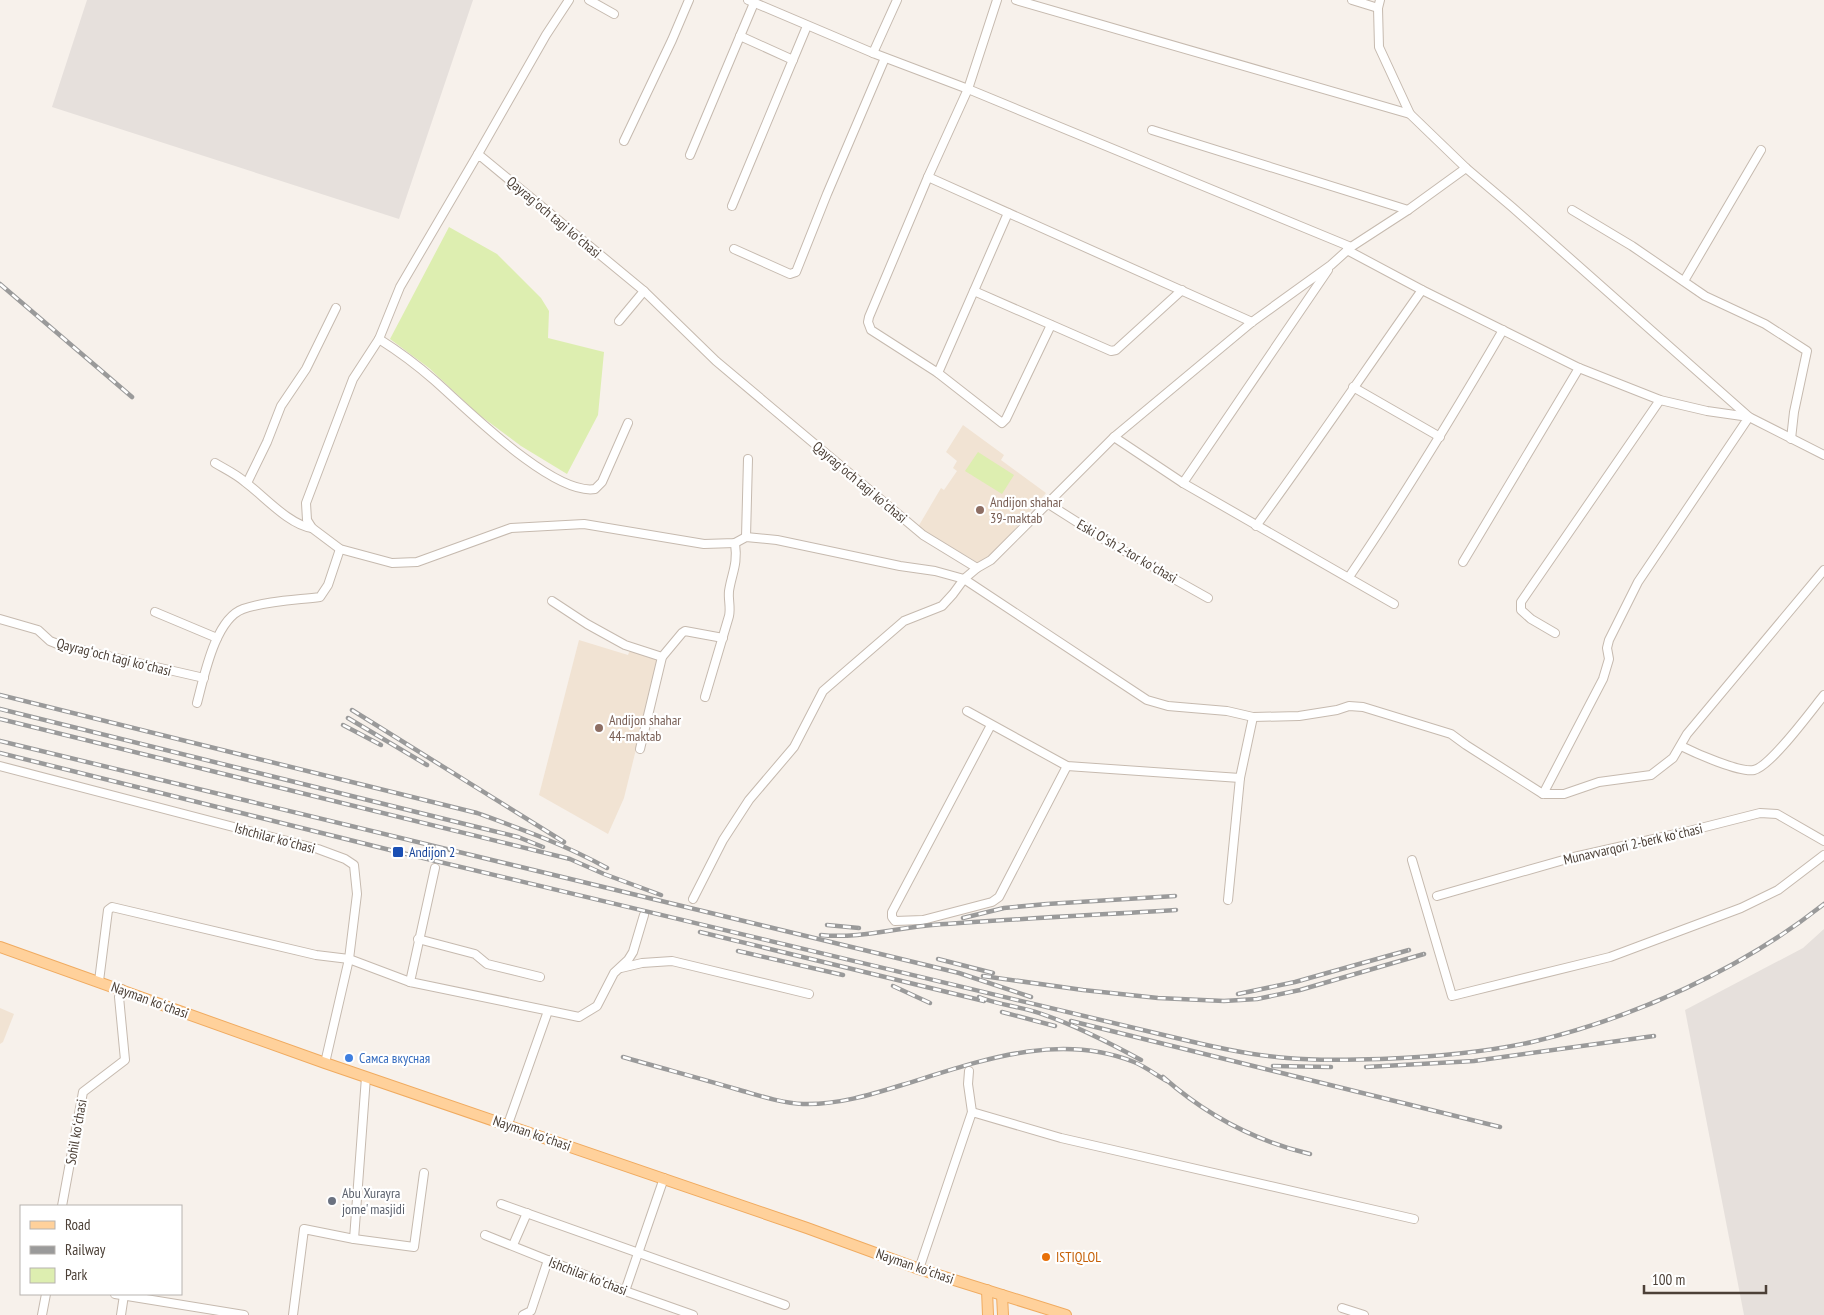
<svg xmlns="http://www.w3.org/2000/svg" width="1824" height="1315" font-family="'PT Sans Narrow',sans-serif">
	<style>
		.industrial { fill: #e6e0dc }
		.education { fill: #f1e3d3 }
		.green { fill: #ddeeb0 }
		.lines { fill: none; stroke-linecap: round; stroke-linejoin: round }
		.minor-casing { stroke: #c6baaf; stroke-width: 10 }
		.major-casing { stroke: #f0ab60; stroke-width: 12 }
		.minor { stroke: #fff; stroke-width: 8 }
		.major { stroke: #ffd19b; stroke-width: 10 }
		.rail-casing { stroke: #9a9a9a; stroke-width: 4.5 }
		.rail { stroke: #fff; stroke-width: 2.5; stroke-dasharray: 8; stroke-linecap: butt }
		.education-dot { fill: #8d6e63; stroke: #fff; stroke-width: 2 }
		.transit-dot { fill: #1a4fb4; stroke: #fff; stroke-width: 2 }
		.shop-dot { fill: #3f7fe0; stroke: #fff; stroke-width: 2 }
		.worship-dot { fill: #6b7280; stroke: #fff; stroke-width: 2 }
		.food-dot { fill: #e8710a; stroke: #fff; stroke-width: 2 }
		.labels { text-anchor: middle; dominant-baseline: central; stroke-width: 4.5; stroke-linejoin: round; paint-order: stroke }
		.street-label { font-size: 14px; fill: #4c4037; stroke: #fff }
		.education-label { font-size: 14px; fill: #785e54; stroke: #fff; text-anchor: start }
		.transit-label { font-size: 14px; fill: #164399; stroke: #fff; text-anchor: start }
		.shop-label { font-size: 14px; fill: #366cbe; stroke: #fff; text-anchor: start }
		.worship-label { font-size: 14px; fill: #5b616d; stroke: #fff; text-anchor: start }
		.food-label { font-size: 14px; fill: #c56008; stroke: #fff; text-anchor: start }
	</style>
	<rect width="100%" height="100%" fill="#f7f1eb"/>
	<g class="industrial">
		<path d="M87,0H473L399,219L52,107Z"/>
		<path d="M1824,929V1315H1744L1685,1010L1803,948Z"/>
	</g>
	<g class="education">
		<path d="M963,425L1004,455L1001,460L1046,493L992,555H990L980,564L918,527L941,488L944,490L957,471L953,468L957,461L946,452Z"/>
		<path d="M579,640L628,655L630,650L658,660L624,798L608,834L539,795Z"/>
		<path d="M0,1008L14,1014L3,1042L0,1044Z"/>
	</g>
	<g class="green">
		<path d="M449,227L497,254L541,298L549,311L548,338L604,352L598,415L567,474L521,446L478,414L429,368L390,339Z"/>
		<path d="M978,452L1014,475L1002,494L965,471Z"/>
	</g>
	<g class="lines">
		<defs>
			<g id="minor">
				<path d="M589,0L614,14"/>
				<path d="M748,0L873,53L968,89L1351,247"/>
				<path d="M997,0L968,89L928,177L1252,322"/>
				<path d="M1016,0L1410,114"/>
				<path d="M1352,0L1378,8"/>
				<path d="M1380,0L1378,8L1379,47L1410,114L1466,168L1512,207L1749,417L1824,455"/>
				<path d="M740,36L793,60"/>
				<path d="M873,53L897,0"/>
				<path d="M1152,130L1408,210"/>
				<path d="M624,141L672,40L689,0"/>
				<path d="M478,154L546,35L569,0"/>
				<path d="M690,155L754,3"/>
				<path d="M928,177L869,317L868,322L871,330L938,373L1002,423L1006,419L1051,325"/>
				<path d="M732,206L807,26"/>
				<path d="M1572,210L1632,246L1705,296L1765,324L1807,351L1794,412L1791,439"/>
				<path d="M734,249L790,274L796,272L827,194L885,58"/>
				<path d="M1347,250L1422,290L1579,368L1660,400L1707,411L1749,417L1638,582L1609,640L1607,648L1609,659L1603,679L1543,794"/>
				<path d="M1684,281L1761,150"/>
				<path d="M974,291L1111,351L1116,350L1182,290"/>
				<path d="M619,321L644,291"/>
				<path d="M379,339C398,351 417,365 434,380C466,408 553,496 595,489L602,482L628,423"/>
				<path d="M938,373L1008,213"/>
				<path d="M1353,387L1440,437"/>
				<path d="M1114,437L1183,483L1394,604"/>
				<path d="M215,463C225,469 236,474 245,482C264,496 289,525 312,528"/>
				<path d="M247,483L267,442L281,406L306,369L336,308"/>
				<path d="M1183,483L1328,270"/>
				<path d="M1047,503L1110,543L1208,598"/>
				<path d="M1256,526C1313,448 1367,368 1422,290"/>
				<path d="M746,537L748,459"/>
				<path d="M1463,562L1579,368"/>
				<path d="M977,568L923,535L716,361L644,291L478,154L400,287L379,339L353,379L306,503L307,520L312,528L340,549L392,563L417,562L511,528L584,524L704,544L735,543L746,537L777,540L900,566L935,571L964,579L1147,700L1168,706L1227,711L1253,717L1299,716L1337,710L1349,706L1363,707L1451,734L1466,745L1543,794H1564L1599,782L1651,775L1673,758L1687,734L1824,570"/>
				<path d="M1349,577C1404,496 1454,414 1503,330"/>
				<path d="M552,601L587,624L625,645L662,657"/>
				<path d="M155,612L217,638"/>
				<path d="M0,619L38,630L50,641L60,645L204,678"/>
				<path d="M1555,633L1531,619L1521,610V602L1660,400"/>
				<path d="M705,697L729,616C731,607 728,600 729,591C732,572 738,565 735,543"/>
				<path d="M197,703C204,677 215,619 243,609C266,601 296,600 320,597L328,585L340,549"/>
				<path d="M967,711L1067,766L1240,778"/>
				<path d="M991,725L892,912V917L895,921L923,920L992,902L999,897L1067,766"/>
				<path d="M1681,746C1695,753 1740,773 1754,770C1771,766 1811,711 1824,695"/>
				<path d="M640,749L662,657L682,633L685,631L723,638"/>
				<path d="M0,766L318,849L345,859L354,865L357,894L349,959L325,1063"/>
				<path d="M1412,860L1452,996L1610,957L1741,908L1778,890L1824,855"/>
				<path d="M435,868L410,982L579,1017L597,1006L614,973L628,960L633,952L644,915"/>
				<path d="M1437,896L1574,857L1685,832L1760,813L1777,814L1824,841"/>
				<path d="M693,899L723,840L749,800L794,747L823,691L904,621L942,606L953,594L964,579L977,568L991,560L1114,437L1252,322L1331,265L1351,247L1408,210L1466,168"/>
				<path d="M1228,900L1240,778L1253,717"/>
				<path d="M418,939L475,954L487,964L540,977"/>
				<path d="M621,968L642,963L672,961L809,994"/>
				<path d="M99,981L108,910L112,907L316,955L349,959L410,982"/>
				<path d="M969,1071L968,1084L972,1112"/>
				<path d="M508,1124L548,1011"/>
				<path d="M501,1204L785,1305"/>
				<path d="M62,1206L83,1092L125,1060L119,997L122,989"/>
				<path d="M485,1235L625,1291L693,1315"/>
				<path d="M354,1239L366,1077"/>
				<path d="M513,1245L527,1213"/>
				<path d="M919,1269L972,1112L1061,1138L1414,1219"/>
				<path d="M625,1291L664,1178"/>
				<path d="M115,1294L244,1315"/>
				<path d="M1342,1308L1364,1315"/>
				<path d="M42,1315L46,1294"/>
				<path d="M121,1315L124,1295"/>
				<path d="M293,1315L304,1229L354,1239L414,1247L424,1173"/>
				<path d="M523,1315L531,1311L548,1260"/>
			</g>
			<g id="major">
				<path d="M0,947L325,1063L807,1228L919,1269L1066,1315"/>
				<path d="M987,1290L988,1315"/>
				<path d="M1002,1295L1003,1315"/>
			</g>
		</defs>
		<use href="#minor" class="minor-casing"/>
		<use href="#major" class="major-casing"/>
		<use href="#minor" class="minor"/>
		<use href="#major" class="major"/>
		<defs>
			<g id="rail">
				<path d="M0,284L132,397"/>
				<path d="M0,695L477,813C521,829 566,845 607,868"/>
				<path d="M0,709L477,827L518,837L543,847"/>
				<path d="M352,710L564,842"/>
				<path d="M348,718L427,765"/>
				<path d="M0,719L570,859L604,874L661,895"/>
				<path d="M343,725L381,745"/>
				<path d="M0,741L959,973L1031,997"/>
				<path d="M0,753L398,852L1172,1037C1210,1046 1248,1055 1287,1058C1318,1061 1350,1060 1381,1059C1432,1057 1482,1053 1532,1042C1634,1018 1742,969 1824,904"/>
				<path d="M963,918L1004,908L1047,904L1175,896"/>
				<path d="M827,925L859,928"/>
				<path d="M700,932L984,1001"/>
				<path d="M821,935C857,939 896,928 932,925C1013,919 1095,915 1176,910"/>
				<path d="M738,951L843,975"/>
				<path d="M938,959L993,973"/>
				<path d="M983,976L1083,990L1158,998L1224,1001L1257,999L1300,990L1424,954"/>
				<path d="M893,986L930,1003"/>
				<path d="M1238,994L1295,982L1409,950"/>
				<path d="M979,997C998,1005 1019,1006 1039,1013C1075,1025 1108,1042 1141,1060"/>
				<path d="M1002,1012L1055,1026"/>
				<path d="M1071,1021L1500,1127"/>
				<path d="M623,1057C661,1068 699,1078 736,1089C758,1095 780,1103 803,1104C837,1105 870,1095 902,1085C977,1062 1057,1031 1134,1062C1146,1067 1156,1075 1167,1081"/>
				<path d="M1273,1066L1331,1067"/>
				<path d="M1366,1067L1474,1061L1654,1036"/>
				<path d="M1163,1077C1205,1114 1255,1141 1310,1154"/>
			</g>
		</defs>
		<use href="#rail" class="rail-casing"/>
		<use href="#rail" class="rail"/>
	</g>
	<g class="education-dot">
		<circle cx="980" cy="510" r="5"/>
		<circle cx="599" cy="728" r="5"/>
	</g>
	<rect class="transit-dot" x="392" y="846" width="12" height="12" rx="2.5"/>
	<circle class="shop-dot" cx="349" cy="1058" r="5"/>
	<circle class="worship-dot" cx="332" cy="1201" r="5"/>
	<circle class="food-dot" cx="1046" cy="1257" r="5"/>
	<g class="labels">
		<g class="street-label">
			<text transform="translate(554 217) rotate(40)">Qayragʻoch tagi koʻchasi</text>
			<text transform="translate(860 482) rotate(40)">Qayragʻoch tagi koʻchasi</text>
			<text transform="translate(1127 551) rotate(30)">Eski Oʻsh 2-tor koʻchasi</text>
			<text transform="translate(114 657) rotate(14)">Qayragʻoch tagi koʻchasi</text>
			<text transform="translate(275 838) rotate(15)">Ishchilar koʻchasi</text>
			<text transform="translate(1633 844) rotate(-13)">Munavvarqori 2-berk koʻchasi</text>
			<text transform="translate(150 1000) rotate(20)">Nayman koʻchasi</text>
			<text transform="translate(76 1132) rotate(-80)">Sohil koʻchasi</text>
			<text transform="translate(532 1133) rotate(19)">Nayman koʻchasi</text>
			<text transform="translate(915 1266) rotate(19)">Nayman koʻchasi</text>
			<text transform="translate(588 1276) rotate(21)">Ishchilar koʻchasi</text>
		</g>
		<g class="education-label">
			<text x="990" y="502">Andijon shahar<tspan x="990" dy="16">39-maktab</tspan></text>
			<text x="609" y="720">Andijon shahar<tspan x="609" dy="16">44-maktab</tspan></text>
		</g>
		<g class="transit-label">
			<text x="409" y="852">Andijon 2</text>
		</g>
		<g class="shop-label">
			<text x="359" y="1058">Самса вкусная</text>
		</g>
		<g class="worship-label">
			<text x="342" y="1193">Abu Xurayra<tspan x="342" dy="16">jome' masjidi</tspan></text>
		</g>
		<g class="food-label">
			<text x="1056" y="1257">ISTIQLOL</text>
		</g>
	</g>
	<rect x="20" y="1205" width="162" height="90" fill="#ffffff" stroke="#b7b3af"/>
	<rect x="30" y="1221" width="25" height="8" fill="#ffd19b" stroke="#b7b3af"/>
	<text x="65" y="1230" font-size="15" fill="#4c4037">Road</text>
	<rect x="30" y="1246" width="25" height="8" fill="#9a9a9a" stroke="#b7b3af"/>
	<text x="65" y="1255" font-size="15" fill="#4c4037">Railway</text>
	<rect x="30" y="1268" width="25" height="15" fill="#ddeeb0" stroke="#b7b3af"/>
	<text x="65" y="1280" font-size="15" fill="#4c4037">Park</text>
	<path d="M1644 1285v8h122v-8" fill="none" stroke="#4c4037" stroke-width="2.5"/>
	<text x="1652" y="1285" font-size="15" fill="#4c4037" stroke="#ffffff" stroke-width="4" paint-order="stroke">100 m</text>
</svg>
